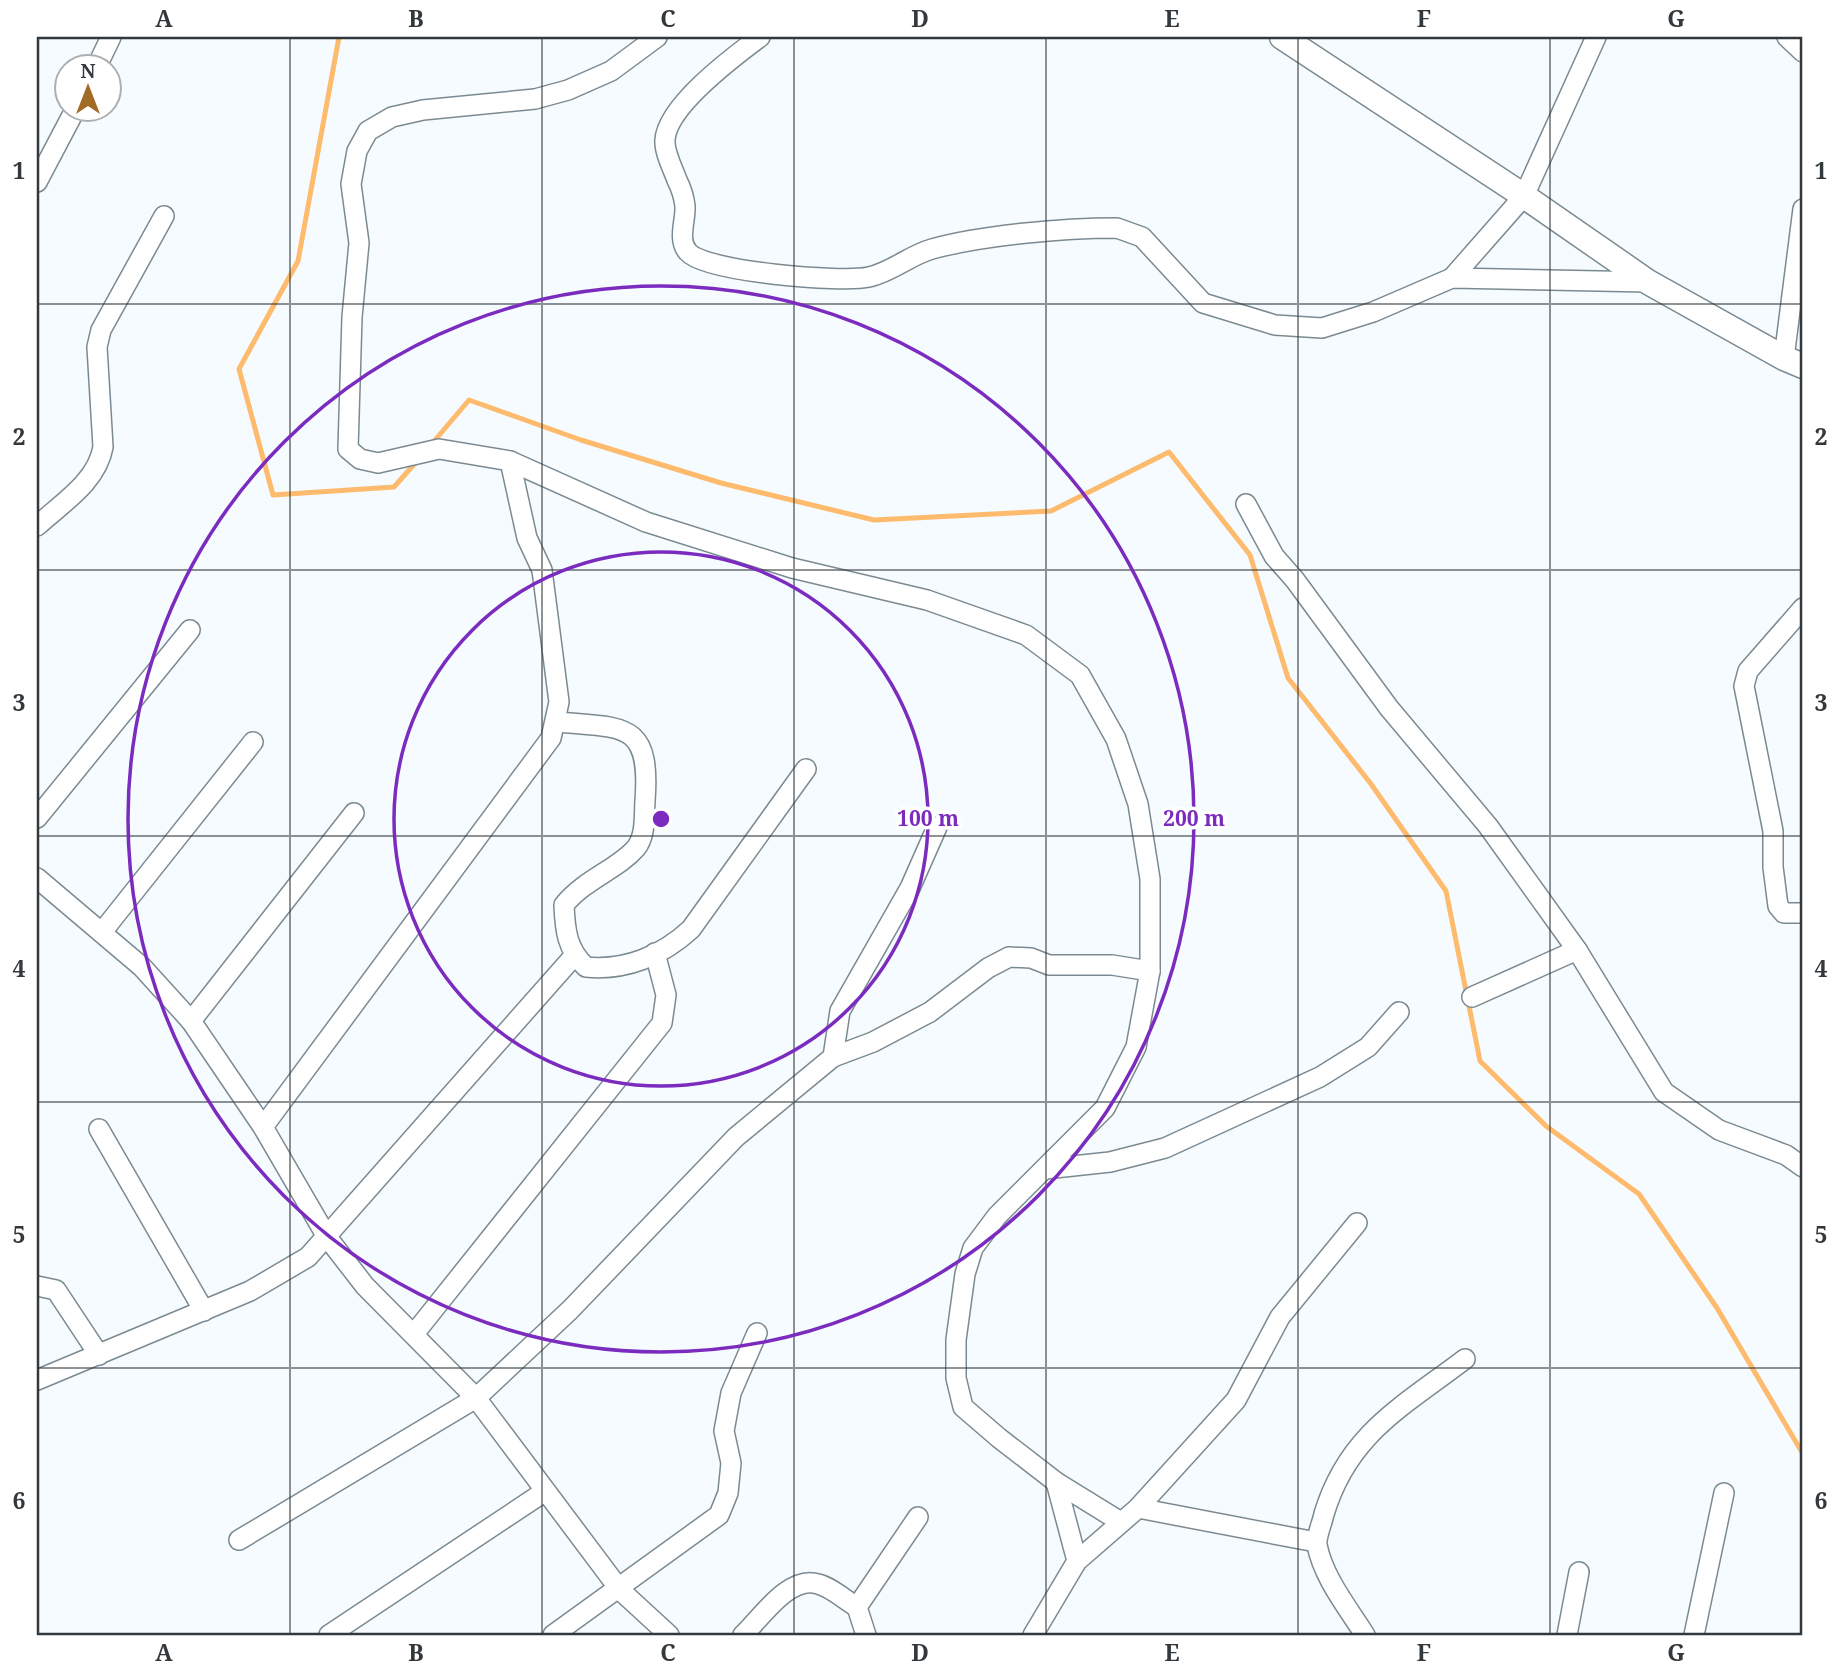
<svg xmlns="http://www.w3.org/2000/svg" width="1840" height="1672" font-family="'Noto Serif',serif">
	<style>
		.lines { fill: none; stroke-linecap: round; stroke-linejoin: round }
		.stream { stroke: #feba6d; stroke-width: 5 }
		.minor-casing { stroke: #7b8a92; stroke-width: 22 }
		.tertiary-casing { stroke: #7b8a92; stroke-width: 27 }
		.minor { stroke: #fff; stroke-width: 19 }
		.tertiary { stroke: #fff; stroke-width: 24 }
		.grid { fill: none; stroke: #32383c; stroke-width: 2; stroke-opacity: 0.55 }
		.ring { fill: none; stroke: #7b2cbf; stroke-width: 3.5 }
		.centre { fill: #7b2cbf; stroke: #fff; stroke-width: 3.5 }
		.ring-label { font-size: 21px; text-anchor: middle; font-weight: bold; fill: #7b2cbf; stroke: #fff; stroke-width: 7; stroke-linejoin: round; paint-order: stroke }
		.neatline { fill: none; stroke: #32383c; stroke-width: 2.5 }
		.grid-label { font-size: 23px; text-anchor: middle; font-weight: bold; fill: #32383c }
	</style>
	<rect width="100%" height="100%" fill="#f5fbff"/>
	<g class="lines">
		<g class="stream">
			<path d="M339,37L298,261L239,369L273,495L394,487L417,461"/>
			<path d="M430,446L469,400L581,440L721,483L874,520L1051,511L1169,452L1250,555L1288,678L1371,784L1446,891L1480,1061L1546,1126L1639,1194L1717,1308L1803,1454"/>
		</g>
		<defs>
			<g id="minor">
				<path d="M657,37L611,71L568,90L535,99L423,110L392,117L368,131L357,151L351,184L359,243L352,317L348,449L360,459L378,463L439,449L510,461L646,522L792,568L927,600L1026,635L1080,675L1116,739L1138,804L1150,879V971L1136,1047L1105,1108L997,1216L973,1248L965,1274L956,1340V1378L963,1407L999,1438L1056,1482L1121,1522"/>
				<path d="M760,37C733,57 667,106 665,140C664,152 673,169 677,180C681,188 684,197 685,206C686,220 677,240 688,252C705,272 842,283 869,277C892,272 910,255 932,249C983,235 1064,228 1117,228L1142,237L1203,303L1275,325L1322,328L1373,312L1452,278L1648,282"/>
				<path d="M1787,37L1803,52"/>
				<path d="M97,66L111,37"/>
				<path d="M37,182L76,108"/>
				<path d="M1452,278L1524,196L1596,37"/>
				<path d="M1784,358L1803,209"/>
				<path d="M1246,504L1274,556L1295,580L1389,708L1488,826L1577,950"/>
				<path d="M37,526C62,503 97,482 103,447L97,347L101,330L164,216"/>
				<path d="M1803,608L1748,671L1744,686L1773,831V867L1778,906L1784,913H1803"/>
				<path d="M557,722C624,728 651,721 645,801C644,815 646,836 636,848C618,869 585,879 564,905C565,930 567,950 586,967C625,971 662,956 691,929L806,769"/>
				<path d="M37,818L190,630"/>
				<path d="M37,878L142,967L191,1021L263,1127L327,1237L365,1286L476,1398L620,1590L669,1635"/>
				<path d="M102,932L253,742"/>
				<path d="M1472,997L1577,950L1664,1092L1719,1130L1786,1155L1803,1167"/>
				<path d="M191,1021L354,813"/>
				<path d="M833,1057L840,1011L910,888L937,827"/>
				<path d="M263,1127L551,738L559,702L542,570L527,538L510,461"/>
				<path d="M99,1129L204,1311"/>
				<path d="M1045,1169L1110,1162L1165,1148L1320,1077L1368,1047L1399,1012"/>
				<path d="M37,1286L56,1290L99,1355"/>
				<path d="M414,1334L662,1023L666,995L655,953"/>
				<path d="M37,1380L250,1291L308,1257L574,956"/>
				<path d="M1056,1482L1077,1561"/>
				<path d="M1138,1508L1316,1542"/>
				<path d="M239,1540L476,1398L570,1310L736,1137L833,1057L873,1042L930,1012L988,968L1009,957L1031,958L1049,965H1112L1150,971"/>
				<path d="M329,1635L544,1492"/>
				<path d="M553,1635L719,1515L728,1493L731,1463L724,1431L731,1393L757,1333"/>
				<path d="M743,1635C761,1618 789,1575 818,1584C831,1587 845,1600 857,1607"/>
				<path d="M866,1635L857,1607L918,1517"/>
				<path d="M1033,1635L1077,1561L1138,1508L1236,1400L1280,1317L1357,1223"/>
				<path d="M1365,1635C1348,1608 1323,1577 1317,1545C1316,1536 1322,1524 1324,1514C1348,1434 1402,1407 1465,1359"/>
				<path d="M1567,1635L1579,1572"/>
				<path d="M1694,1635L1724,1493"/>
			</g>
			<path id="tertiary" d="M1282,37L1524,196L1648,282L1784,358L1803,366"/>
		</defs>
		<use href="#minor" class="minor-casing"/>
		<use href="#tertiary" class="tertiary-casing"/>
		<use href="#minor" class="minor"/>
		<use href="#tertiary" class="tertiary"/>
	</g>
	<path class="grid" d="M290,37V1635M542,37V1635M794,37V1635M1046,37V1635M1298,37V1635M1550,37V1635M37,304H1803M37,570H1803M37,836H1803M37,1102H1803M37,1368H1803"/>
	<g class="ring">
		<circle cx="661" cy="819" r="267"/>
		<circle cx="661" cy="819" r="533"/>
	</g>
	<circle cx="661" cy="819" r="10" class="centre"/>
	<g class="ring-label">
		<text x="928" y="826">100 m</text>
		<text x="1194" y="826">200 m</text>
	</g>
	<rect width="1840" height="1672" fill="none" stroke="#ffffff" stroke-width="77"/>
	<g transform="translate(88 88)"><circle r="33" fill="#ffffff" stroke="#adafb1" stroke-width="2"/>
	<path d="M0-5L12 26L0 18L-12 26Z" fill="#a16a25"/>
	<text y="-10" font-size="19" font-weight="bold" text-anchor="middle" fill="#32383c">N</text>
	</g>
	<rect x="38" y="38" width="1763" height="1596" class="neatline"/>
	<g class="grid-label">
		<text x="164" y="27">A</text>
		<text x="416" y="27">B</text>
		<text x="668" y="27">C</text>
		<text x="920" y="27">D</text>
		<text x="1172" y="27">E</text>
		<text x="1424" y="27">F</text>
		<text x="1676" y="27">G</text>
		<text x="19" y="179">1</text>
		<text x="1821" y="179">1</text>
		<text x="19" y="445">2</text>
		<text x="1821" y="445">2</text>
		<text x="19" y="711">3</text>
		<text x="1821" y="711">3</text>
		<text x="19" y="977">4</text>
		<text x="1821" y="977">4</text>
		<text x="19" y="1243">5</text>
		<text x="1821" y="1243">5</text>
		<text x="19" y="1509">6</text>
		<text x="1821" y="1509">6</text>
		<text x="164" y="1661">A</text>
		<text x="416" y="1661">B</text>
		<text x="668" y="1661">C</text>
		<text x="920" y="1661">D</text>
		<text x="1172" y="1661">E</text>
		<text x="1424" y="1661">F</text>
		<text x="1676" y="1661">G</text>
	</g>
</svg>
